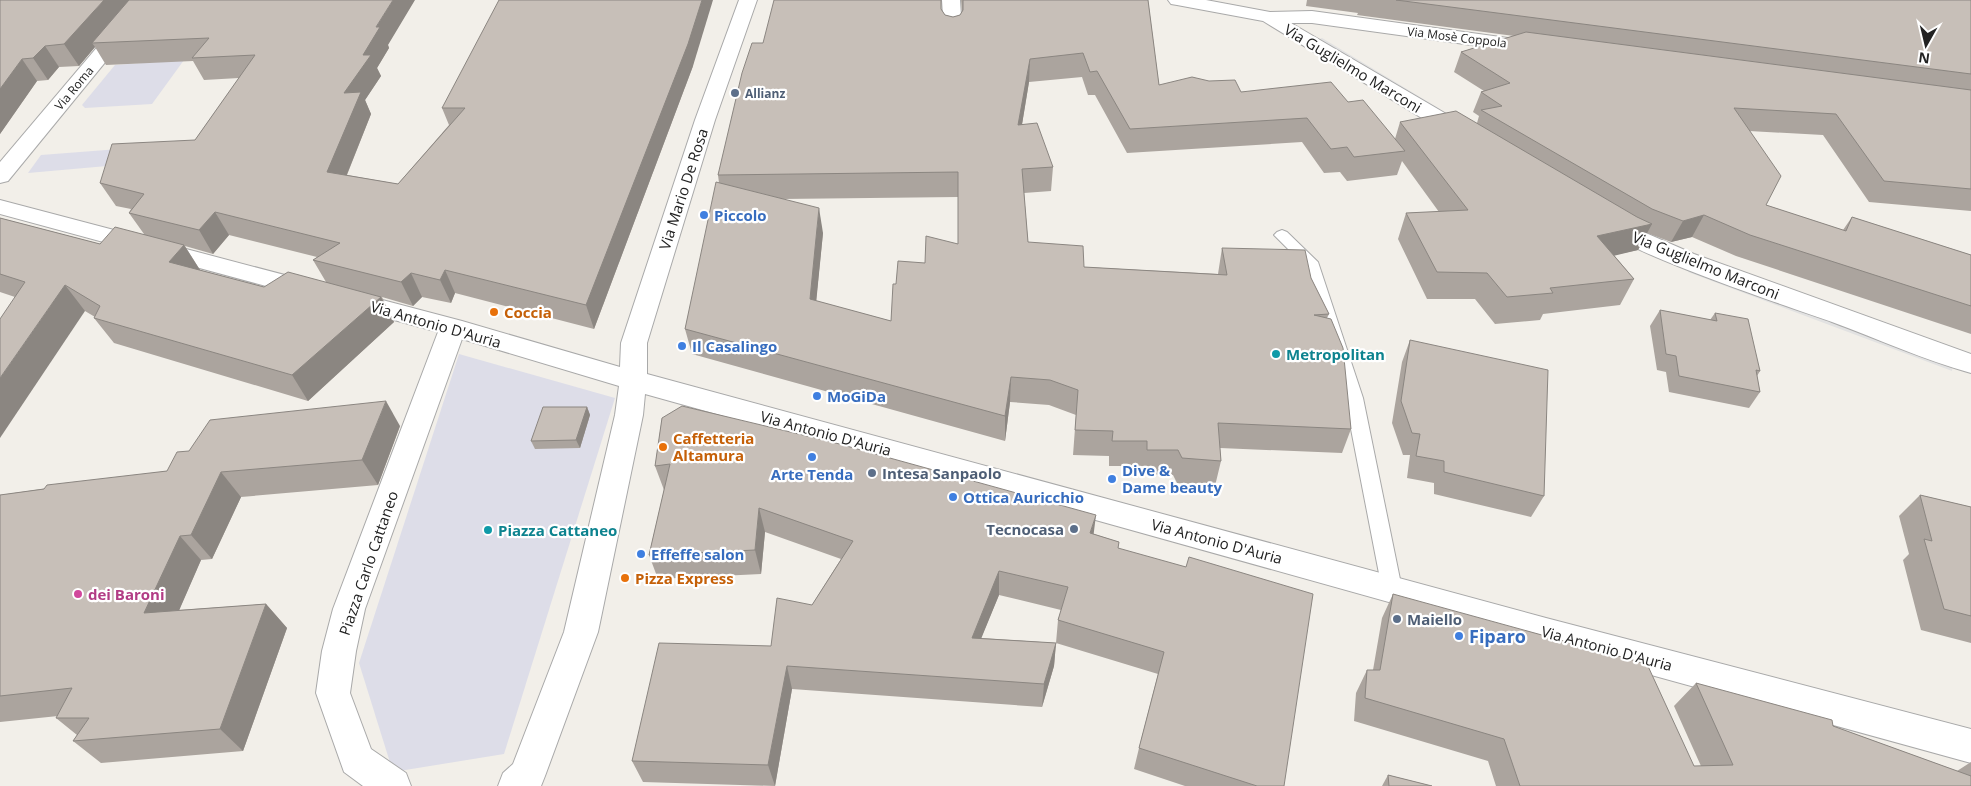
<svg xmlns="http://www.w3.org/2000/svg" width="1971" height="786" font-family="'Open Sans',sans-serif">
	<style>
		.parking { fill: #e2e2e2 }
		.plaza { fill: #dddde8 }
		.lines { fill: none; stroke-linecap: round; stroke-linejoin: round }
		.lane-casing { stroke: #a9a9a9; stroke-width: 2 }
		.street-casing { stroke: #a9a9a9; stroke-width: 2 }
		.lane { fill: #fff; fill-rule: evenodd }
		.street { fill: #fff; fill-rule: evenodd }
		.wall { fill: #aba49e; fill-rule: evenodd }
		.shaded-wall { fill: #8b8681 }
		.building { fill: #c7bfb8; stroke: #8b8681 }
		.service-dot { fill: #5c6f8a; stroke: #fff; stroke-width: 2 }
		.shop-dot { fill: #3f7fe0; stroke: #fff; stroke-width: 2 }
		.food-dot { fill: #e8710a; stroke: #fff; stroke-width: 2 }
		.culture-dot { fill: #0f9aa8; stroke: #fff; stroke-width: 2 }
		.hotel-dot { fill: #d1479c; stroke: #fff; stroke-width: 2 }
		.labels { text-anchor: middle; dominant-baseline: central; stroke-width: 4.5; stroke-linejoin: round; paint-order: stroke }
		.far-street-label { font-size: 12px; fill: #222; stroke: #fff }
		.far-service-label { font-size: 12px; font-weight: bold; fill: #4e5e75; stroke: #fff; text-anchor: start }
		.street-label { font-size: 15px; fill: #222; stroke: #fff }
		.shop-label { font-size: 15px; font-weight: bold; fill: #366cbe; stroke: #fff; text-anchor: start }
		.food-label { font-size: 15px; font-weight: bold; fill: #c56008; stroke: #fff; text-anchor: start }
		.culture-label { font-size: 15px; font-weight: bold; fill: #0d838f; stroke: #fff; text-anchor: start }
		.service-label { font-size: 15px; font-weight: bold; fill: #4e5e75; stroke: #fff; text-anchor: start }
		.hotel-label { font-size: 15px; font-weight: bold; fill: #b23c85; stroke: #fff; text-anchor: start }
		.near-shop-label { font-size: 18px; font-weight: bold; fill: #366cbe; stroke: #fff; text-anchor: start }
	</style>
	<rect width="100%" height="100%" fill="#f2efe9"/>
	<g class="parking">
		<path d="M1322,38L1440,109L1434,111L1317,40Z"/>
		<path d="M1691,267L1953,364L1952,371L1688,272Z"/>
	</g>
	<g class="plaza">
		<path d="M184,60L152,104L85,108L82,105L115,65Z"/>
		<path d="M119,149L107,166L28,173L41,155Z"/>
		<path d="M459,354L615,398L504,754L393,772L359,663Z"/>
	</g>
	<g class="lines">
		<defs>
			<path id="lane" d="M1282,230L1287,232L1318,262L1363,398L1402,589L1399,595L1392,598L1385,595L1382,589L1345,398L1303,264L1274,235L1277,232Z"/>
			<g id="street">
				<path d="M137,0H156L8,181L0,183V162Z"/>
				<path d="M739,0H757L715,120L647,343V374L1546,618L1971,729V763L1546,646L645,394L643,415L598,632L545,776L541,786H498L503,773L513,764L564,632L615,415L619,386L462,339L365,609L356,651L350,693L371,749L406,773L411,786H363L344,772L316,693L322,651L333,609L438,332L343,306L339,300L343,294L352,292L462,321L620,367L621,343L695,120Z"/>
				<path d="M942,0H960L962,32L960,36L953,38L946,36L944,32Z"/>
				<path d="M1168,0H1206L1270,12L1312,11L1530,41L1537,43L1540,47L1537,51L1530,53L1312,23H1291L1472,129L1475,134L1472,139L1464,140L1456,139L1263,21L1177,5L1171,4Z"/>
				<path d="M0,200L319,284L323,290L319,296L310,298L0,214Z"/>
				<path d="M1609,217L1694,254L1971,354V373C1924,360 1878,339 1832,322C1793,308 1614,249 1597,224L1601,219Z"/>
			</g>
		</defs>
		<use href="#lane" class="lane-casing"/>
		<use href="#street" class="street-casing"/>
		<use href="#lane" class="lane"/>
		<use href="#street" class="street"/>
	</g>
	<g class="wall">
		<path d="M0,0L388,45L389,48L377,68L381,76L365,100L371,114L347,175L398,184L449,125L442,108L693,66L594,329L455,293L451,303L422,297L413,306L382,297L394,322L308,401L114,343L94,318L95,317L85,311L15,297L0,292V218L100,244L144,234L129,213L131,209L116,206L100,183L195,140L239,78L204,80L193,61L106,65L95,47L79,66L59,67L48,80L37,81L0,134ZM229,235L317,257L313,260L326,282L264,287L200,270L185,246L213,254Z"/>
		<path d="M961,0H1148L1159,85L1241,92L1348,102L1395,139L1400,122L1477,123L1479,116L1473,112L1481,92L1484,91L1454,72L1461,52L1514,36L1357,15L1358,13L1306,6L1307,0H1971V211L1869,202L1823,135L1749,131L1766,205L1843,230L1852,217L1971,255V334L1736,256L1692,237L1671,242L1647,233L1638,250L1614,255L1634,279L1620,305L1543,314L1540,320L1495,324L1475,299H1427L1398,239L1406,213L1439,212L1402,161L1397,175L1347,181L1340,172L1324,173L1302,142L1127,153L1095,95H1088L1082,77L1029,82L1022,124L1053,167L1051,191L1024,193L1028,242L1084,267L1218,274L1222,248L1311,278L1329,314L1327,318L1351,429L1342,453L1220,448L1221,461L1215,486L1177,483L1173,475L1143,474V466H1109V456L1073,455L1076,415L1049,405L1010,402L1005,441L692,354L685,329L719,183L718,175L763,43L941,9L945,15L953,17L960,15L962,12ZM958,197V244L925,263L896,284L891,321L816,301L823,233L781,199Z"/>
		<path d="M1660,310L1710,320L1715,313L1760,371L1757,376L1760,392L1749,408L1669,392L1666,372L1657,370L1650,326Z"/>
		<path d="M1410,340L1544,496L1531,517L1434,494V483L1407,478L1410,455H1403L1392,423L1402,362Z"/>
		<path d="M587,407L590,415L580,448L535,449L531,441Z"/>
		<path d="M662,418L1094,534L1119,542L1118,548L1284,786H1185L1134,769L1139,748L1158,674L1056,643L1054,666L1042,707L792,689L775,786L643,782L632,761L771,646L812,605L841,559L765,532L761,574L658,579L649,555L664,490L655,466ZM999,595L1061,610L1058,620L1056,643L981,638Z"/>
		<path d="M400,426L378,485L241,497L212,559L201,560L179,610L266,604L287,628L243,751L101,763L73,741L77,735L56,718L58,716L0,722V495L167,471Z"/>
		<path d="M1920,495L1971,507V643L1921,630L1903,560L1909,554L1899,516Z"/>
		<path d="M1393,594L1694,766H1701L1674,706L1696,683L1833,726L1957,771L1971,762V786H1496L1488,761L1354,721L1356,693L1367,670H1373L1382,618Z"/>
		<path d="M1388,775L1432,786H1382Z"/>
	</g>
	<g class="shaded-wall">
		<path d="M104,0H135L92,43L95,47L79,66L64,44Z"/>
		<path d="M393,0H415L388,45L389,48L377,68L381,76L365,100L371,114L339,194L327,172L344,93L376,27Z"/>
		<path d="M702,0H713L693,66L594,329L586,305Z"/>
		<path d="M45,46L59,67L48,80L33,58Z"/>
		<path d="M22,59L37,81L0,134V89Z"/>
		<path d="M1030,59L1029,82L1018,149V125Z"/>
		<path d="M819,208L823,233L814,324L810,299Z"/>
		<path d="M215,212L229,235L213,254L199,230Z"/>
		<path d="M1704,215L1692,237L1671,242L1683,221Z"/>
		<path d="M1652,224L1638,250L1584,263L1597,236Z"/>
		<path d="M184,245L200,270L186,287L169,262Z"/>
		<path d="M445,270L455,293L451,303L440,280Z"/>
		<path d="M411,273L422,297L413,306L401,282Z"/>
		<path d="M65,285L85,311L0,438V378Z"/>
		<path d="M381,297L394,322L308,401L292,375Z"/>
		<path d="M1011,377L1010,402L1005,441V416Z"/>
		<path d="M386,401L400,426L378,485L362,460Z"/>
		<path d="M587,407L590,415L580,448L576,440Z"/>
		<path d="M221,472L241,497L212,559L191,535Z"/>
		<path d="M759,508L765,532L761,574L755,550Z"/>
		<path d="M1096,515L1093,539L1090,533Z"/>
		<path d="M180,536L201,560L168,636L144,613Z"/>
		<path d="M999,571V595L972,661V638Z"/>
		<path d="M266,604L287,628L243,751L220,729Z"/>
		<path d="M1056,643L1054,666L1042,707L1044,684Z"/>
		<path d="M787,666L792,689L775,786L768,765Z"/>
	</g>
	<g class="building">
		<path d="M0,0H104L64,44L45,46L33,58L22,59L0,89Z"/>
		<path d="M129,0H393L376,27H380L363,55H371L344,93L361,92L327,172L398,184L465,108H442L499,0H702L688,44L586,305L445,270L440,280L411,273L401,282L313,260L340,243L215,212L199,230L129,213L144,194L100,183L112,144L195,140L255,55L192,58L209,38L92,43Z"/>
		<path d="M774,0H941V9L945,15L953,17L960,15L963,10V0H1148L1159,85L1192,77L1209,81L1235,80L1241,92L1331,82L1348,102L1363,100L1405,151L1354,157L1347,147L1331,149L1307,118L1130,129L1097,71L1090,72L1083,53L1030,59L1018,125L1037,123L1053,167L1022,169L1028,242L1083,246L1084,267L1227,275L1222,248L1305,250L1311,278L1329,314L1314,315L1331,319L1343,348L1351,429L1218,423L1221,461L1182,458L1178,450H1147V441H1112L1113,431L1075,430L1078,390L1050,380L1011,377L1005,416L685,329L716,182L819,208L810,299L891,321L893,284H896L898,261L925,263L926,236L958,244V172L718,175L742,73L752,43H763Z"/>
		<path d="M1396,0H1971V74Z"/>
		<path d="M1526,32L1971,90V189L1884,181L1836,114L1734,108L1781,176L1766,205L1846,231L1852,217L1971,255V306L1750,235L1704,215L1683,221L1652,209L1481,110L1502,106L1481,92L1510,83L1461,52Z"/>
		<path d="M1456,111L1637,217L1652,224L1597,236L1634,279L1550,288L1553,293L1507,297L1487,273L1437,272L1406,213L1468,210L1400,122Z"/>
		<path d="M0,218L100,244L115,227L184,245L169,262L264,287L288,272L381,297L292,375L94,318L100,306L65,285L0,378V319L25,282L0,274Z"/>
		<path d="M1660,310L1717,321L1715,313L1748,319L1760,371L1756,370L1760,392L1679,376L1676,356L1666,354Z"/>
		<path d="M1410,340L1548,370L1544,496L1444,472V461L1416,456L1420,434L1412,433L1401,401Z"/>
		<path d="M386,401L362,460L221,472L191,535L180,536L144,613L266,604L220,729L73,741L89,718H56L72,688L0,696V495L44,489L47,485L167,471L177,452L189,451L210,420Z"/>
		<path d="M682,406L832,442L1096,515L1090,533L1119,542L1118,548L1186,567L1189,557L1313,594L1284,786H1257L1139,748L1164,652L1058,620L1068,587L999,571L972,638L1056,643L1044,684L787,666L768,765L632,761L659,643L771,646L777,598L812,605L853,541L759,508L755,550L649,555L670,464L655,466L662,418Z"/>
		<path d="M543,407H587L576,440L531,441Z"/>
		<path d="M1920,495L1971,507V616L1944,609L1924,539L1932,541Z"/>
		<path d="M1393,594L1647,664L1694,766L1733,765L1696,683L1832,720L1833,726L1971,776V786H1520L1504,739L1365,698L1367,670H1380Z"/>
		<path d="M1388,775L1432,786H1389Z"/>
	</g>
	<g class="service-dot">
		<circle cx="735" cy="93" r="5"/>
		<circle cx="872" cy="473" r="5"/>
		<circle cx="1074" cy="529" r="5"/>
		<circle cx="1397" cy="619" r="5"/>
	</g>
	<g class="shop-dot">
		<circle cx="704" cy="215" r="5"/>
		<circle cx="682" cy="346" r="5"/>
		<circle cx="817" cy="396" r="5"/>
		<circle cx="812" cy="457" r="5"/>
		<circle cx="1112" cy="479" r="5"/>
		<circle cx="953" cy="497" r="5"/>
		<circle cx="641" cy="554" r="5"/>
		<circle cx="1459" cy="636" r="5"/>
	</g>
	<g class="food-dot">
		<circle cx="494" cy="312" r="5"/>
		<circle cx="663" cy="447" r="5"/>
		<circle cx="625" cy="578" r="5"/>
	</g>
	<g class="culture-dot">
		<circle cx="1276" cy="354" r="5"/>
		<circle cx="488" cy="530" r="5"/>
	</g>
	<circle class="hotel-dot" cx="78" cy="594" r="5"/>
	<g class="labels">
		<g class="far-street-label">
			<text transform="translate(1457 37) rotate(7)">Via Mosè Coppola</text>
			<text transform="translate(74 88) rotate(-50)">Via Roma</text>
		</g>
		<g class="far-service-label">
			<text x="745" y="93">Allianz</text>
		</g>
		<g class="street-label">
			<text transform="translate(1353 68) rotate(31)">Via Guglielmo Marconi</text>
			<text transform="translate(683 189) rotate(-72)">Via Mario De Rosa</text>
			<text transform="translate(1706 265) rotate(22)">Via Guglielmo Marconi</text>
			<text transform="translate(436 324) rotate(16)">Via Antonio D'Auria</text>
			<text transform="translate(826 433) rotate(15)">Via Antonio D'Auria</text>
			<text transform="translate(1217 541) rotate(15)">Via Antonio D'Auria</text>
			<text transform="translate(368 563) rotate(-71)">Piazza Carlo Cattaneo</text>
			<text transform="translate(1607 648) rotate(15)">Via Antonio D'Auria</text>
		</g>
		<g class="shop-label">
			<text x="714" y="215">Piccolo</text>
			<text x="692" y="346">Il Casalingo</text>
			<text x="827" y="396">MoGiDa</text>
			<text x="1122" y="470">Dive &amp;<tspan x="1122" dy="17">Dame beauty</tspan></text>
			<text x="812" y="474" text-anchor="middle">Arte Tenda</text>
			<text x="963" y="497">Ottica Auricchio</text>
			<text x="651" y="554">Effeffe salon</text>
		</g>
		<g class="food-label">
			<text x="504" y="312">Coccia</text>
			<text x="673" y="438">Caffetteria<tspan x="673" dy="17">Altamura</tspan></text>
			<text x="635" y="578">Pizza Express</text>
		</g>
		<g class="culture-label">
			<text x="1286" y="354">Metropolitan</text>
			<text x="498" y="530">Piazza Cattaneo</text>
		</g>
		<g class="service-label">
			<text x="882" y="473">Intesa Sanpaolo</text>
			<text x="1064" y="529" text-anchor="end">Tecnocasa</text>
			<text x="1407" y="619">Maiello</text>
		</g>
		<g class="hotel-label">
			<text x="88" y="594">dei Baroni</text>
		</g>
		<g class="near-shop-label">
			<text x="1469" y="636">Fiparo</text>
		</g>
	</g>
	<g transform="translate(1926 45) rotate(188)" stroke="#ffffff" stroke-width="4" paint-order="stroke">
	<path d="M0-4L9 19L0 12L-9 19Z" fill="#222222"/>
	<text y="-8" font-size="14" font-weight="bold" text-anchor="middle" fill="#222222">N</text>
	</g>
</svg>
